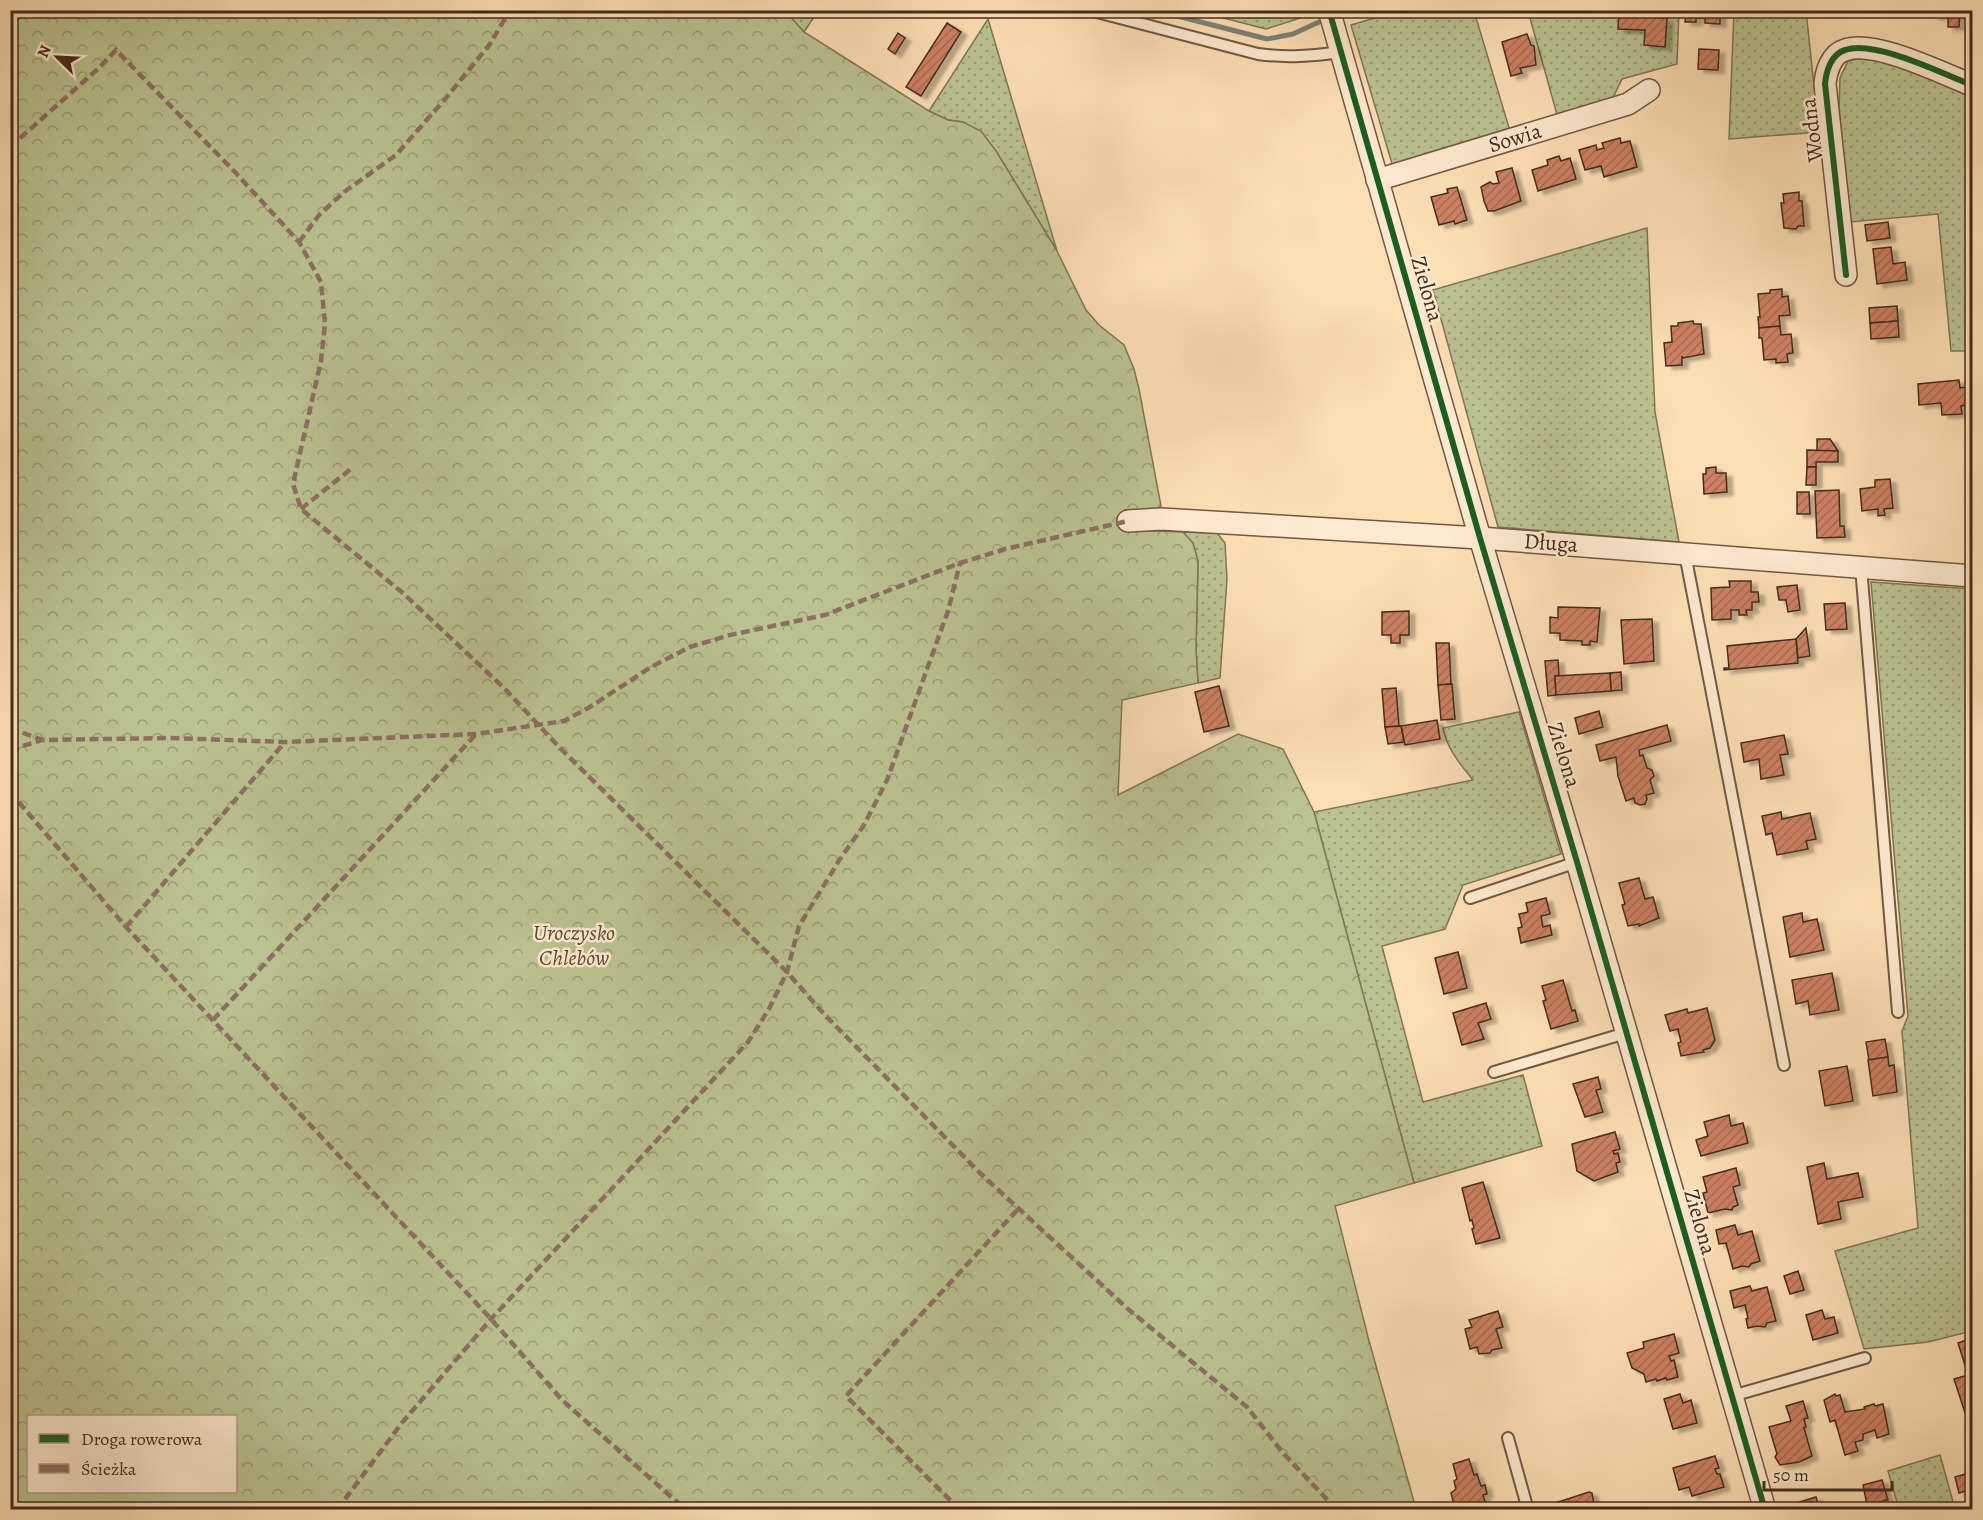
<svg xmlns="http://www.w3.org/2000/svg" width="1983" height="1520" font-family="Alegreya,serif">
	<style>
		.grass { fill: url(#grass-dots); stroke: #807656; stroke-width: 1.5 }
		.forest { fill: url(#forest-crowns); stroke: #807656; stroke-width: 1.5; fill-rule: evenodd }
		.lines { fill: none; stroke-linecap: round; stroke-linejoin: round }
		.stream { stroke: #7c8179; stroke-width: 5 }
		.building { fill: url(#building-hatch); stroke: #442b1c; stroke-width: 1.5; filter: url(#shadow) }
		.lane-casing { stroke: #725842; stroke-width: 14 }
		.street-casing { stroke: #725842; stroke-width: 24 }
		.lane { stroke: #feead0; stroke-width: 10 }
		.street { stroke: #feead0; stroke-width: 21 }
		.quiet { stroke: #8d6e63; stroke-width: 4.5; stroke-dasharray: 9 4.5; stroke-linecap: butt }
		.cycleway-casing { stroke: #feead0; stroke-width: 10 }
		.cycleway { stroke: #1b5e20; stroke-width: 6 }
		.labels { text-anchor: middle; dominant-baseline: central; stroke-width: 5; stroke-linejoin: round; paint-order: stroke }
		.street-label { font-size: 22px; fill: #442b1c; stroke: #feead0 }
		.park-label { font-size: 22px; font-style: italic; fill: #5c4933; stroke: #feead0 }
	</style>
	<defs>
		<pattern id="grass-dots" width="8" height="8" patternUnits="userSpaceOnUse" patternTransform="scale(1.5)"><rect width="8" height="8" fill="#bbc291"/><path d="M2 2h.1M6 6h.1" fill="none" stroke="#9a9e76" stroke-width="1.8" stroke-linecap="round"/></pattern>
		<pattern id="forest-crowns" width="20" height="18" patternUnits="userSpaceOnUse" patternTransform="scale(1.5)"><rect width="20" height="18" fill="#bbc291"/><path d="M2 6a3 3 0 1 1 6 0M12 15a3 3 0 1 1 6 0" fill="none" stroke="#9a9e76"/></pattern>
		<pattern id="building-hatch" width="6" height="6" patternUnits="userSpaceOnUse" patternTransform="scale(1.5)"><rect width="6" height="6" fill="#cd8063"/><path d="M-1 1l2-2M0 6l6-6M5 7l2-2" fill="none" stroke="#a86951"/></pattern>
		<filter id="shadow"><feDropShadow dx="6" dy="3.5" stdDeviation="1.5" flood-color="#0004"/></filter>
	</defs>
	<rect width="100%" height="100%" fill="#fddfb6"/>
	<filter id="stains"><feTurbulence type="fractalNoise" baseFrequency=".00333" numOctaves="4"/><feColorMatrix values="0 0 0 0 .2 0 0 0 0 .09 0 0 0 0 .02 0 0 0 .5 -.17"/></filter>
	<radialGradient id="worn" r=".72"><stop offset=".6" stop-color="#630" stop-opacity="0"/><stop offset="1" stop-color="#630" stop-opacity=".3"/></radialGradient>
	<g class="grass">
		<path d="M785,11H818L804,32Z"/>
		<path d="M1309,11L1310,15L1266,29L1196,11Z"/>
		<path d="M1398,11H1474L1510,131L1393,167L1351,25Z"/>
		<path d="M1528,11H1679L1677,64L1622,79L1611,102L1558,118Z"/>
		<path d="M1734,11H1806L1819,132L1729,139Z"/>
		<path d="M988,19L1057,251L996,151L963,122L948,120L929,111Z"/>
		<path d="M1870,56L1972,94V374L1969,375L1967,351H1951L1938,214L1850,222L1839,109L1840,78L1848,61Z"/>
		<path d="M1647,228L1655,412L1679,542L1498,527L1433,290Z"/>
		<path d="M1183,532L1217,533L1225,543L1227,579L1220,678L1198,683L1196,649L1198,561L1193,543Z"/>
		<path d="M1871,582L1972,589V1331L1928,1342L1864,1349L1835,1251L1918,1228L1902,1031L1908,1016Z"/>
		<path d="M1519,712L1561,854L1463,885L1445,929L1382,946L1423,1102L1523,1075L1542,1146L1414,1183L1314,812L1473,780C1460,764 1447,749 1443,728Z"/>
		<path d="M1940,1455L1955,1509H1899L1888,1471Z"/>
	</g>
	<path class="forest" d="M10,11H785L804,32L929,111L948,120L963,122L981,131L996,151L1057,251L1086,310L1099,325L1124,345L1134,369L1139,389L1161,506L1129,530L1183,532L1193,543L1198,561L1196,649L1198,683L1122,700L1118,795L1238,734L1283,749L1314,812L1414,1183L1335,1206L1368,1337L1416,1509H11ZM28,1416H236V1492H28Z"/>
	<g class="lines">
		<g class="stream">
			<path d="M1154,10L1267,39L1293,34L1319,22"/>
			<path d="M1343,15L1361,10"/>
		</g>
	</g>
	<g class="building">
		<path d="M1619,10H1660L1659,18H1667L1665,47L1644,45L1645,30L1618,29Z"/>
		<path d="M1686,10H1720V24L1705,23V18H1696V22H1685Z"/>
		<path d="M1933,10H1960L1959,27H1948V16H1932Z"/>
		<path d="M947,23L961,32L921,96L906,87Z"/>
		<path d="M898,33L905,38L895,54L888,49Z"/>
		<path d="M1527,34L1531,45L1534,46L1536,65L1520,68L1522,73L1511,76L1502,42Z"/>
		<path d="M1699,49L1719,50L1718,70L1698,69Z"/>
		<path d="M1620,138L1621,143L1630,141L1637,167L1604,177L1601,166L1585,170L1579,150L1596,145L1597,150L1604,148L1602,143Z"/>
		<path d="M1559,156L1561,161L1570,158L1576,179L1538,191L1532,170L1548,165L1547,160Z"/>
		<path d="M1512,168L1521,201L1494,211H1488L1484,201L1481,187L1490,182L1493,184L1499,183L1496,172Z"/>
		<path d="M1457,187L1467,220L1455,224L1454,221L1439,225L1431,197L1448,193L1447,189Z"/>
		<path d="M1799,192V201H1802L1804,226H1798L1796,229L1784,228L1781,203H1784L1783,194Z"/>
		<path d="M1888,222L1890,238L1867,241L1865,225Z"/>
		<path d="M1891,247L1893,264L1905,262L1907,280L1877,284L1873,249Z"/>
		<path d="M1782,289V297L1788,296L1790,315L1779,316L1780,326L1759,328L1758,317H1760L1758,294L1770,293V290Z"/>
		<path d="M1897,306L1898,321L1870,323L1869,308Z"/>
		<path d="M1693,321L1694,324H1701L1704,354L1683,358L1682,356V365L1666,366L1664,343L1672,342L1671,326H1678V323Z"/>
		<path d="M1898,321L1899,337L1871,339L1870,323Z"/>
		<path d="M1780,326L1781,335L1791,334L1793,353L1787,354L1788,362L1776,363V359L1764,360L1762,338H1759V328Z"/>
		<path d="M1959,380L1960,388L1966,387L1968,398V405L1961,406L1962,414L1942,415L1941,403L1919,405L1918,384Z"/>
		<path d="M1817,439H1830L1838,451H1817Z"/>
		<path d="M1807,450L1838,451V462H1816V467H1807Z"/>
		<path d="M1716,467V473H1726L1727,492L1704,494L1703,474H1706V468Z"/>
		<path d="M1807,467H1816V485H1806Z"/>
		<path d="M1890,479L1893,508L1884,509L1885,515L1878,516V509L1862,511L1860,489L1875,487V480Z"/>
		<path d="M1839,490L1840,526H1844L1845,537L1817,538L1815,491Z"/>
		<path d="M1797,492H1809L1810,514H1797Z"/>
		<path d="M1729,581H1751V592H1758L1759,602H1752V610H1746L1747,615H1739V610H1731V619L1712,620L1711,588L1730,587Z"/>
		<path d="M1797,585L1800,610L1788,612L1786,600H1779L1777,587Z"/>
		<path d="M1845,603L1847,629L1826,630L1824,604Z"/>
		<path d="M1558,607L1600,608L1597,642L1590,641V645H1582V641L1560,640V633H1550V617L1558,618Z"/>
		<path d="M1409,611V635H1400V643H1391V635H1382V612Z"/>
		<path d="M1652,619L1654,661L1624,664L1621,620Z"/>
		<path d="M1806,628L1810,656L1798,658L1796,639Z"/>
		<path d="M1796,639L1798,663L1724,670V668H1729L1727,646Z"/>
		<path d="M1436,643H1449L1451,684L1438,685Z"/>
		<path d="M1558,660L1559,676H1555L1556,695L1548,696L1545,661Z"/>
		<path d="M1621,672L1622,690L1611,691L1610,673Z"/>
		<path d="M1610,673L1611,691L1556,695L1555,676Z"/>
		<path d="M1452,684L1455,719L1441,720L1438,685Z"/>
		<path d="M1219,686L1229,726L1204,732L1195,692Z"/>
		<path d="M1396,688L1399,726L1385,727L1382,689Z"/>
		<path d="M1599,711L1603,727L1579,734L1575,718Z"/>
		<path d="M1437,720L1440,739L1405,745L1401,726Z"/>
		<path d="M1667,725L1671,741L1639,750L1640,756L1643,755L1647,768L1652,770L1654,776L1650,780L1654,793L1646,795L1647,799L1645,804L1640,805L1635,803L1634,798L1626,801L1618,776L1616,757L1600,761L1596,745Z"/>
		<path d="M1401,726L1404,742L1388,744L1385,727Z"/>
		<path d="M1784,735L1788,754L1780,755L1784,775L1761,779L1759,759L1744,762L1741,743Z"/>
		<path d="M1781,812L1782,819L1810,813L1816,839L1806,841L1808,849L1777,855L1772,833L1766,835L1762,816Z"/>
		<path d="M1639,878L1645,899L1653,897L1659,918L1639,926V924L1628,926L1622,905L1625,904L1619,883Z"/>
		<path d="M1546,898L1550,914L1541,916L1543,927L1550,925L1552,935L1521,943L1518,928L1522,927L1519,914L1528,912L1526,903Z"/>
		<path d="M1802,913L1803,922L1817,919L1824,950L1790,957L1783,917Z"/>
		<path d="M1458,952L1467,988L1444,994L1435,958Z"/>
		<path d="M1832,973L1839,1010L1810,1015L1808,1001L1796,1004L1792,980Z"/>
		<path d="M1563,980L1572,1011L1575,1010L1578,1021L1551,1029L1543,1001L1546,1000L1542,986Z"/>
		<path d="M1486,1003L1491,1019L1478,1023L1484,1039L1462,1045L1453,1013Z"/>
		<path d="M1707,1008L1715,1040L1710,1048L1703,1050L1704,1052L1681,1056L1678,1043L1681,1042L1678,1029L1670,1031L1665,1015L1687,1009L1688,1013Z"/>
		<path d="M1885,1039L1888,1057L1869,1060L1866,1042Z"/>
		<path d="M1888,1057L1889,1066L1894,1065L1897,1092L1873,1096L1868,1060Z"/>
		<path d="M1847,1066L1853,1101L1825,1106L1819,1071Z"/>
		<path d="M1598,1077L1601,1089L1596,1090L1603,1112L1585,1117L1573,1084Z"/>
		<path d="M1729,1115L1731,1126L1743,1123L1748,1143L1701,1156L1696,1140L1708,1136L1704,1122Z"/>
		<path d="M1615,1132L1620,1149L1613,1151L1614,1154L1618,1153L1620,1162L1616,1163L1618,1172L1594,1181L1577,1171L1572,1144Z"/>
		<path d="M1824,1163L1827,1179L1858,1173L1863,1197L1838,1202L1841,1219L1818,1224L1807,1167Z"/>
		<path d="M1736,1168L1740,1185L1733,1187L1738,1205L1733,1207L1732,1210L1725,1209L1708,1213L1703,1193L1707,1192L1703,1177Z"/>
		<path d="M1483,1182L1500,1238L1476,1244L1472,1229L1474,1228L1472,1220L1470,1221L1462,1188Z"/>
		<path d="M1735,1225L1738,1235L1752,1231L1760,1261L1751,1264L1749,1267L1742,1266L1733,1269L1726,1243L1719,1244L1716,1230Z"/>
		<path d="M1798,1271L1804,1290L1790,1294L1784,1276Z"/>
		<path d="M1750,1286L1752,1291L1767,1287L1776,1321L1767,1323L1765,1327L1757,1326L1748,1328L1746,1319L1748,1318L1745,1305L1734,1308L1730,1291Z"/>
		<path d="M1822,1310L1825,1319L1834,1317L1838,1333L1813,1340L1806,1315Z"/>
		<path d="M1498,1311L1503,1327L1496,1329L1502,1348L1492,1350L1490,1353L1479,1354L1477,1347L1470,1349L1465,1329L1472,1327L1469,1320Z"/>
		<path d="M1674,1334L1679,1353L1669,1356L1671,1361L1674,1360L1678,1377L1667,1380L1666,1378L1657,1381L1656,1379L1646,1382L1644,1374L1632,1368L1627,1353L1644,1348L1643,1342Z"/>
		<path d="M1972,1338V1417L1967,1419L1954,1379L1968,1375L1958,1343Z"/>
		<path d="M1680,1394L1683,1403L1691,1400L1697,1423L1673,1429L1664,1399Z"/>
		<path d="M1835,1394L1836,1396L1840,1395L1845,1412L1865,1409L1864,1407L1874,1404L1875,1406L1883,1404L1889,1434L1877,1438L1875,1430L1863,1434V1440L1855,1442L1858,1451L1845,1455L1835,1420L1830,1422L1824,1400Z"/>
		<path d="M1803,1401L1808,1418L1804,1419L1806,1427L1804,1428L1812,1456L1799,1462L1780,1465L1775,1457L1777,1454L1769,1427L1791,1421L1786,1406Z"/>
		<path d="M1715,1456L1719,1468L1715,1469L1717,1474H1720L1724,1487L1692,1496L1689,1487L1679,1490L1673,1468Z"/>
		<path d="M1469,1459L1474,1475L1477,1474L1481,1486L1485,1485L1487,1494L1483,1495L1487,1508L1462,1510L1461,1506L1454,1505L1451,1493L1456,1489L1454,1481L1457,1479L1453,1464Z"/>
		<path d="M1972,1472V1489L1959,1493L1955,1477Z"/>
		<path d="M1882,1480L1888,1500L1867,1505L1863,1485Z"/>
		<path d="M1589,1492L1592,1493L1595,1510H1557L1555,1503Z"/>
		<path d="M1816,1497L1820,1510H1798L1796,1503Z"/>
	</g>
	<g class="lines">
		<defs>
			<g id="lane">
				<path d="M1089,10L1258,54C1287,58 1312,56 1341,52"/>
				<path d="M1685,554L1784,1065"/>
				<path d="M1861,567L1898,1012"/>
				<path d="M1470,898L1577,862"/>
				<path d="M1494,1072L1626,1033"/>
				<path d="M1732,1396L1865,1358"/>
				<path d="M1508,1438L1528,1510"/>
			</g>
			<g id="street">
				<path d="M1329,10L1480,538L1577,862L1765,1510"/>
				<path d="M1377,180L1628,104L1649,90"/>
				<path d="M1846,275L1825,84C1826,72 1831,54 1845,50C1874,39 1943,74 1972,85"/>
				<path d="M1128,521L1161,519L1480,538L1972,576"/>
			</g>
		</defs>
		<use href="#lane" class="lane-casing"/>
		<use href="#street" class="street-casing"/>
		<use href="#lane" class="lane"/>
		<use href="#street" class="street"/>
		<g class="quiet">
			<path d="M10,147L99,68L116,50L234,171L299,242L321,282L325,324L321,361L293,484L301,509L404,594L505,689L561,749L787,972L824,1014L981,1174L1128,1309L1247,1407L1283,1453L1337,1510"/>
			<path d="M299,242L319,215L344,192L396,155L446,98L490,44L510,10"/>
			<path d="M301,509L352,468"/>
			<path d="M10,728L42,740"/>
			<path d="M10,750L42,740L171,738L285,742L476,734L564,721L590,707L651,667L690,647L730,635L825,615L960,563L1005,549L1128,521"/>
			<path d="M10,792L126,927L491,1319L563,1401L686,1510"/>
			<path d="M126,927L285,742"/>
			<path d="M213,1020L476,734"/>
			<path d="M337,1510L401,1424L491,1319L748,1042L769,1009L787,972L799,926L840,859L864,825L887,780L948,611L960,563"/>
			<path d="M960,1510L846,1396L1019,1208"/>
		</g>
		<defs>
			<g id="cycleway">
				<path d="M1329,10L1480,538L1577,862L1765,1510"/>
				<path d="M1846,275L1825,84C1826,72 1831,54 1845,50C1874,39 1943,74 1972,85"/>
			</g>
		</defs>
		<use href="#cycleway" class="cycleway-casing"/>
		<use href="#cycleway" class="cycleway"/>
	</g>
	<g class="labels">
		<g class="street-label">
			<text transform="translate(1812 130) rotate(-97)">Wodna</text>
			<text transform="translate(1515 138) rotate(-17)">Sowia</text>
			<text transform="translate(1427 289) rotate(74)">Zielona</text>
			<text transform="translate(1551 543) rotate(4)">Długa</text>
			<text transform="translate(1564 755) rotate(73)">Zielona</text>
			<text transform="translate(1700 1222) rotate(74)">Zielona</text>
		</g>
		<g class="park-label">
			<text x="574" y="933">Uroczysko<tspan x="574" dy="25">Chlebów</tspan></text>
		</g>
	</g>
	<rect width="1983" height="1520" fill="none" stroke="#fddfb6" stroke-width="36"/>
	<rect x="12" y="12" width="1959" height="1496" fill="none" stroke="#442b1c" stroke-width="3"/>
	<rect x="18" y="18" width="1947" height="1484" fill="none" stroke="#442b1c" stroke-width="1.5"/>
	<rect x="27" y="1415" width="210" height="78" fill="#feead0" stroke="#b49e88" stroke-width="1.5"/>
	<rect x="39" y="1434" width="30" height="9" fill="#1b5e20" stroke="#b49e88" stroke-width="1.5"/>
	<text x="81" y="1445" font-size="18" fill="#442b1c">Droga rowerowa</text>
	<rect x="39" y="1464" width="30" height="9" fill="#8d6e63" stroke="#b49e88" stroke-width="1.5"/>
	<text x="81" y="1475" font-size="18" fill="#442b1c">Ścieżka</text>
	<g transform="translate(57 57) rotate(294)" stroke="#feead0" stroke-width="4.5" paint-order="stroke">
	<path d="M0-4.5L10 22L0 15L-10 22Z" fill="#442b1c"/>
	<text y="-9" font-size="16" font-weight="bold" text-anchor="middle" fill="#442b1c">N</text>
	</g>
	<path d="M1764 1481v9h128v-9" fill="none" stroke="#442b1c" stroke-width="3"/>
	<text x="1773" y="1481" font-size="18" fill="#442b1c" stroke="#feead0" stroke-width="4.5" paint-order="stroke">50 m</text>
	<rect width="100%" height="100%" filter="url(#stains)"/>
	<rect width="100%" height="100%" fill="url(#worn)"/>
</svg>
